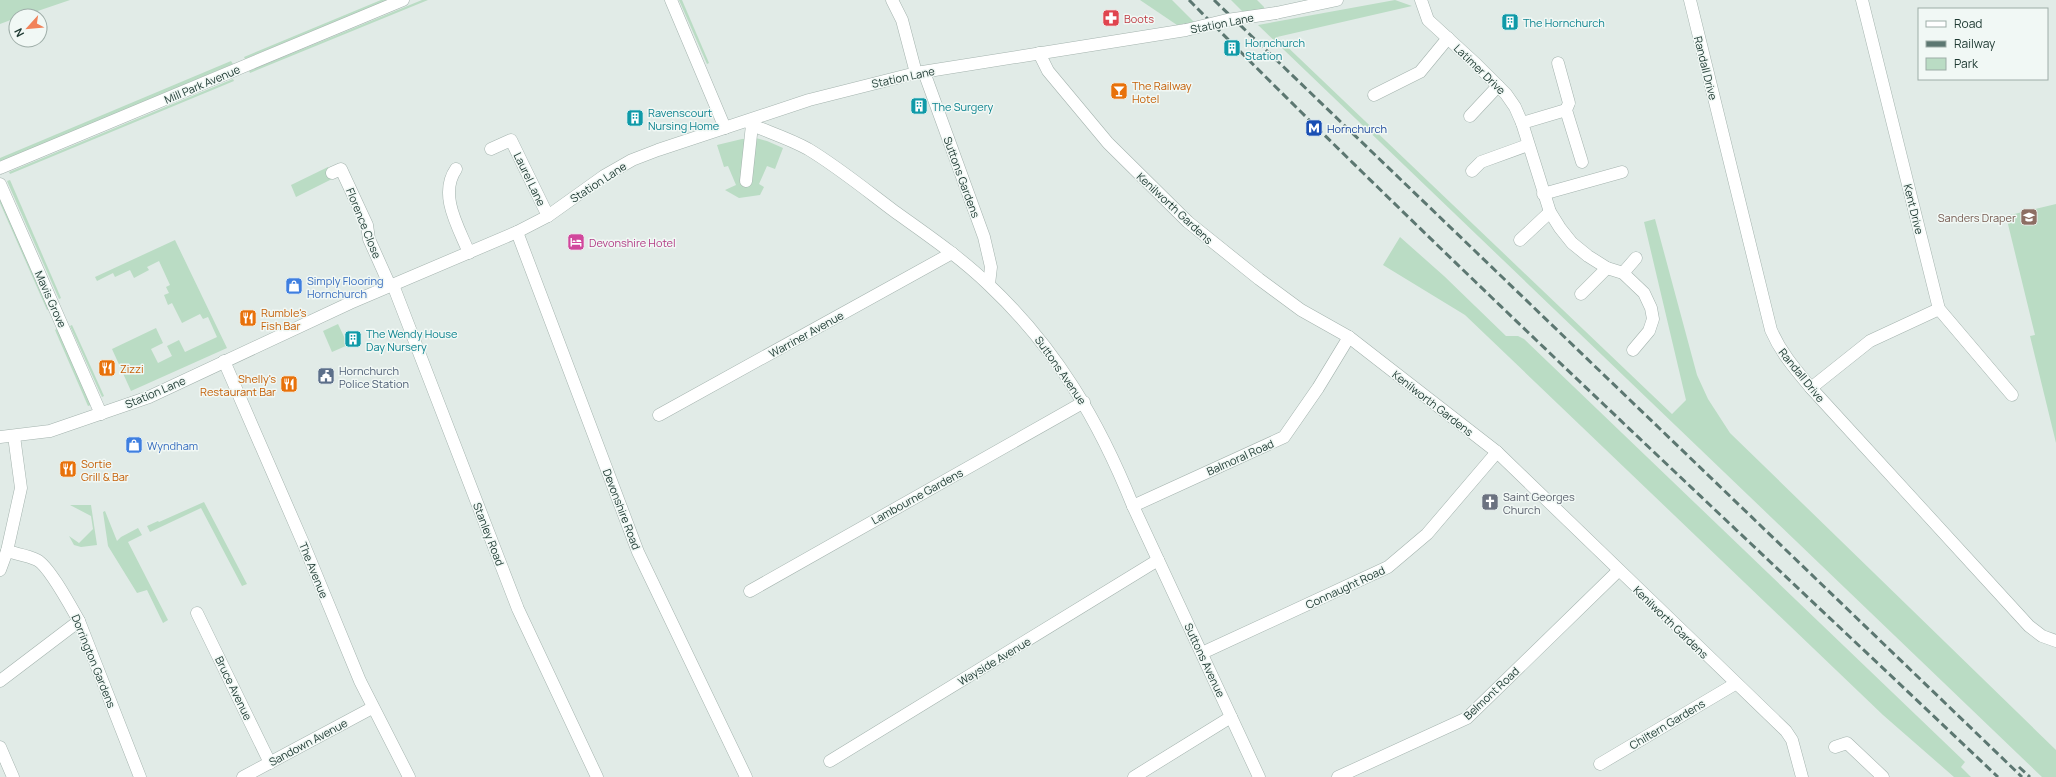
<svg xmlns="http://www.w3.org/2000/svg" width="2056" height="777" font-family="Manrope,sans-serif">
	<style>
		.green { fill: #badcc4 }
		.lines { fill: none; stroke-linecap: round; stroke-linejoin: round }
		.minor-casing { stroke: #a4b3ae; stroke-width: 13 }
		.tertiary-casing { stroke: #a4b3ae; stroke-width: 13 }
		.minor { stroke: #fff; stroke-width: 12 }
		.tertiary { stroke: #fff; stroke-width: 12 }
		.rail { stroke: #5c7771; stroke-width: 3; stroke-dasharray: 8 4; stroke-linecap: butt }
		.tertiary-bridge-casing { stroke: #a4b3ae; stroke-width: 13; stroke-linecap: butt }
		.tertiary-bridge { stroke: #fff; stroke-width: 12 }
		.labels { text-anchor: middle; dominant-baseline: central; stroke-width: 3; stroke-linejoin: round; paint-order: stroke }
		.health-label { font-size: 11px; fill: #be3a42; stroke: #f1f8f5; text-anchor: start }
		.culture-label { font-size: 11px; fill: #0d838f; stroke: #f1f8f5; text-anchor: start }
		.street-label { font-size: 11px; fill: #213c35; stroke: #f1f8f5 }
		.food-label { font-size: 11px; fill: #c56008; stroke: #f1f8f5; text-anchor: start }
		.transit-label { font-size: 11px; fill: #164399; stroke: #f1f8f5; text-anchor: start }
		.education-label { font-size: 11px; fill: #785e54; stroke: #f1f8f5; text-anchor: end }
		.hotel-label { font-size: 11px; fill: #b23c85; stroke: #f1f8f5; text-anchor: start }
		.shop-label { font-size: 11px; fill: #366cbe; stroke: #f1f8f5; text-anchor: start }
		.service-label { font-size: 11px; fill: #4e5e75; stroke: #f1f8f5; text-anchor: start }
		.worship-label { font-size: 11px; fill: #5b616d; stroke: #f1f8f5; text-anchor: start }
	</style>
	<rect width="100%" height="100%" fill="#e1ebe7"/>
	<g class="green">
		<path d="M0,0H70L23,16H16V18L0,24Z"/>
		<path d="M381,0H388L245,59L244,57Z"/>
		<path d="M422,0H428L250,73L249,71Z"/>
		<path d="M679,0H682L709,63L707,64Z"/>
		<path d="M1140,0H1172L1194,22L1177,25Z"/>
		<path d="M1231,0H1257L1264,7L1265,11L1245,14Z"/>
		<path d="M1395,0L1412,6L1277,37L1672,414L1686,400L1644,222L1655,219L1697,375L1708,399L1730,433L2056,750V777H2042L1258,25Z"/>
		<path d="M231,61L233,64L0,162V158Z"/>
		<path d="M233,79L234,81L10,174L9,172Z"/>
		<path d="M756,138L767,141L783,148L775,169L767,166L759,184L764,187L760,195L739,198L725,190L736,185L728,166L724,167L717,145L742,139Z"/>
		<path d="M328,167L334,178L296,197L291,185Z"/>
		<path d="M10,180L61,298L59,299L7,181Z"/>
		<path d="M0,196L49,309L47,310L0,203Z"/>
		<path d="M2056,204V443L2030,336L2035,335L2006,216Z"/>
		<path d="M1400,237L1444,276L1506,336H1518L1524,339L1965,762L1961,767L1971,777H1954L1883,715L1465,315L1383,265Z"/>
		<path d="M175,240L227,348L131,391L112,349L156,328L163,343L151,349L158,363L172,356L167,346L179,340L185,352L217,337L208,317L203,319L200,314L182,323L172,303L168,305L164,295L169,293L166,287L170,285L159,261L147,267L149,270L134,278L130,270L115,277L113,273L97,281L95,277Z"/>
		<path d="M338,324L348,345L332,352L323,331Z"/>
		<path d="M72,325L104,396L102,397L70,326Z"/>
		<path d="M58,328L91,405L88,406L55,330Z"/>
		<path d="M204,502L247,584L242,586L201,508L150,532L147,526L158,521L159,522Z"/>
		<path d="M70,505H91L97,545L81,547L74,545L69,536L79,543L93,529L91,516Z"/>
		<path d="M105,511L117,541L121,537L138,528L142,535L128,542L168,620L163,623L147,590L137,593L108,546L103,512Z"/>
	</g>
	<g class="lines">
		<defs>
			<g id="minor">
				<path d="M892,0L902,20L916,73"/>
				<path d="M1421,0L1428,20L1476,64L1506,94L1515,107L1522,123L1550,212L1560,228L1572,243L1588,256L1607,268L1623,273L1644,293L1651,308L1653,319L1649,331L1633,350"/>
				<path d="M1690,0L1771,330C1781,353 1795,369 1811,388L2029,626L2042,636L2056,641"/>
				<path d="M1862,0L1939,309L2012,395"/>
				<path d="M1039,53L1048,71L1108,143L1188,222L1259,279L1301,310L1349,337L1497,452L1786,731L1792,740L1802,777"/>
				<path d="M1558,63L1569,103L1566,110L1582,162"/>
				<path d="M1374,95L1420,72L1448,38"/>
				<path d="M1470,116L1498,86"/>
				<path d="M1522,123L1566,110"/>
				<path d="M491,149L511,140L548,216"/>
				<path d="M0,168L403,0"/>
				<path d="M456,169C438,195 459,228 469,253"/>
				<path d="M1472,171L1481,162L1528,145"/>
				<path d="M332,173L341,169L367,225L369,239L390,286"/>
				<path d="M746,181L752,125"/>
				<path d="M0,184L101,414"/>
				<path d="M1543,194L1622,172"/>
				<path d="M517,232L638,552L746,777"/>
				<path d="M1520,240L1550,212"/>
				<path d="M1623,273L1636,258"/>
				<path d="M393,285L518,609L597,777"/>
				<path d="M1581,294L1607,268"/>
				<path d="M224,361L304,545L360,681L409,777"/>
				<path d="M1811,388L1870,341L1939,309"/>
				<path d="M659,415L952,253"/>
				<path d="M1133,506L1284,437L1318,388L1349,337"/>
				<path d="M7,551C16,554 27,555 37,560C49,566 71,607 79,621L140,777"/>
				<path d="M0,570L7,551L21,488L14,436"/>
				<path d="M750,591L1084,402"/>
				<path d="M197,613L270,763"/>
				<path d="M1202,653L1388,567L1427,534L1497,452"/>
				<path d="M0,681L79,621"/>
				<path d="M0,747L13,777"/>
				<path d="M1835,747L1847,743L1883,777"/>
				<path d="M830,761L1158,560"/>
				<path d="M1600,764L1735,684"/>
				<path d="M243,777L372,708"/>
				<path d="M1134,777L1231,717"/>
				<path d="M1338,777L1467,718L1618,571"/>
			</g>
			<g id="tertiary">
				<path d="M671,0L725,128"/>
				<path d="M1276,13L1337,0"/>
				<path d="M924,72L984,237L991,267L989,284"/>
				<path d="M747,121L752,125C771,133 790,139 808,149C838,167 866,190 894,211C926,234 960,257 989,285C1056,348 1099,421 1133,506L1259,777"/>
				<path d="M0,437L50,431L149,397L350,303L517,232L548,216L604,176L632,160L658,150L809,100L916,73L1186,30"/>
			</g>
		</defs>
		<use href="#minor" class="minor-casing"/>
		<use href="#tertiary" class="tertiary-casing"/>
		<use href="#minor" class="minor"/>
		<use href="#tertiary" class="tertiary"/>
		<g class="rail">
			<path d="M1189,0C1452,266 1727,520 1998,777"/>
			<path d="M1214,0L2022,777"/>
			<path d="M2019,767L2030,777"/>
		</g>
		<defs>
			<path id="tertiary-bridge" d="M1186,30L1227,20L1276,13"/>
		</defs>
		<use href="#tertiary-bridge" class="tertiary-bridge-casing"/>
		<use href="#tertiary-bridge" class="tertiary-bridge"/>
	</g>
	<defs>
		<symbol id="pharmacy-square" viewBox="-11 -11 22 22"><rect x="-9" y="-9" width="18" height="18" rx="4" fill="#e0444e" stroke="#f1f8f5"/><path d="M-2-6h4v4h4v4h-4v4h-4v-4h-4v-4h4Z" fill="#fff"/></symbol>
		<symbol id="building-square" viewBox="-11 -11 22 22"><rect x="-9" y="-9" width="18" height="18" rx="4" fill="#0f9aa8" stroke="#f1f8f5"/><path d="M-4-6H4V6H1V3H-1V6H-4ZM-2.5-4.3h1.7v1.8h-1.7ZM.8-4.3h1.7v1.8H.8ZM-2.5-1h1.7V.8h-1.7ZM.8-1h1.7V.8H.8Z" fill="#fff"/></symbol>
		<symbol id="bar-square" viewBox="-11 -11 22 22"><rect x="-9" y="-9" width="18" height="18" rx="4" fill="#e8710a" stroke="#f1f8f5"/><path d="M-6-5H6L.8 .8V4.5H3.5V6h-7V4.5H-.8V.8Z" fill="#fff"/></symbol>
		<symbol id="metro-square" viewBox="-11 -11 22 22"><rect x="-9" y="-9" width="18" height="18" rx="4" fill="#1a4fb4" stroke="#f1f8f5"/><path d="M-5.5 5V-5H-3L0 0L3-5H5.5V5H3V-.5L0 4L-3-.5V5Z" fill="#fff"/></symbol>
		<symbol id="school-square" viewBox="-11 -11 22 22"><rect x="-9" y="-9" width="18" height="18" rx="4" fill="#8d6e63" stroke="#f1f8f5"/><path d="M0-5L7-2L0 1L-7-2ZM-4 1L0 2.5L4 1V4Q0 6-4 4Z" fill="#fff"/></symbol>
		<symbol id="hotel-square" viewBox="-11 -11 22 22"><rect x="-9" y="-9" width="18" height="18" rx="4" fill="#d1479c" stroke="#f1f8f5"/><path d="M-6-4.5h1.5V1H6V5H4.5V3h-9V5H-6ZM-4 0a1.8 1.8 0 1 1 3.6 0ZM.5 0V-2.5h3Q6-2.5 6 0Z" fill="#fff"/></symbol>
		<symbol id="shop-square" viewBox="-11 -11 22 22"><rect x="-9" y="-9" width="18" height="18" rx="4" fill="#3f7fe0" stroke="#f1f8f5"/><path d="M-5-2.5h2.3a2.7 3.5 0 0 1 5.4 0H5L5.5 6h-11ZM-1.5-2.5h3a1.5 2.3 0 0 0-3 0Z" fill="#fff"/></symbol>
		<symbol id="restaurant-square" viewBox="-11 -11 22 22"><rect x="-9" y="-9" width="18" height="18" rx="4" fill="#e8710a" stroke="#f1f8f5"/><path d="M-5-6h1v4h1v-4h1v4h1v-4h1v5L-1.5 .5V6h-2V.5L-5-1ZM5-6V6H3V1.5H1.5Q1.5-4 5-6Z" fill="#fff"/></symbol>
		<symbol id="civic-square" viewBox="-11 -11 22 22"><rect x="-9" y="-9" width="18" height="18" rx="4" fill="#5c6f8a" stroke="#f1f8f5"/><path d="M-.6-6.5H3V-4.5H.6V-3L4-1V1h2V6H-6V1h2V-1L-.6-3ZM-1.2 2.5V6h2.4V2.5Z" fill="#fff"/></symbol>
		<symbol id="church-square" viewBox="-11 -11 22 22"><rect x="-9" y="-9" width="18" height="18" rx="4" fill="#6b7280" stroke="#f1f8f5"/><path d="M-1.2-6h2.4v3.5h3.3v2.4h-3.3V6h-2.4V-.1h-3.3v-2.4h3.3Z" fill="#fff"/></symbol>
	</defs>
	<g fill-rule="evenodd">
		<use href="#pharmacy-square" x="1101" y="8" width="20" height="20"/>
		<use href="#building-square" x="1500" y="12" width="20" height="20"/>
		<use href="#building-square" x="1222" y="38" width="20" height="20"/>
		<use href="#bar-square" x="1109" y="81" width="20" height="20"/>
		<use href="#building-square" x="909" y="96" width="20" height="20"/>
		<use href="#building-square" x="625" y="108" width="20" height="20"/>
		<use href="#metro-square" x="1304" y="118" width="20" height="20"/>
		<use href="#school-square" x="2019" y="207" width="20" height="20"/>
		<use href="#hotel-square" x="566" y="232" width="20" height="20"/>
		<use href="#shop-square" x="284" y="276" width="20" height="20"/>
		<use href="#restaurant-square" x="238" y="308" width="20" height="20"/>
		<use href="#building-square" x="343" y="329" width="20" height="20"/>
		<use href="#restaurant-square" x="97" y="358" width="20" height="20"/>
		<use href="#civic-square" x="316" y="366" width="20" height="20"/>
		<use href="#restaurant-square" x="279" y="374" width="20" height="20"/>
		<use href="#shop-square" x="124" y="435" width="20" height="20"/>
		<use href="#restaurant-square" x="58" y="459" width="20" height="20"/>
		<use href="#church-square" x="1480" y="492" width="20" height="20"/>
	</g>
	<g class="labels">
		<g class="health-label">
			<text x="1124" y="18">Boots</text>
		</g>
		<g class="culture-label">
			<text x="1523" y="22">The Hornchurch</text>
			<text x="1245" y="42">Hornchurch<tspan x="1245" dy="13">Station</tspan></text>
			<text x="932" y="106">The Surgery</text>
			<text x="648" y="112">Ravenscourt<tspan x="648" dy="13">Nursing Home</tspan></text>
			<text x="366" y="333">The Wendy House<tspan x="366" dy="13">Day Nursery</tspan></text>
		</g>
		<g class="street-label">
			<text transform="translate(1222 23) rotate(-11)">Station Lane</text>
			<text transform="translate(1706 68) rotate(76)">Randall Drive</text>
			<text transform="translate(1480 69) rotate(44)">Latimer Drive</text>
			<text transform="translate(903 77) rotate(-12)">Station Lane</text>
			<text transform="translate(202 84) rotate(-23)">Mill Park Avenue</text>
			<text transform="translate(962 177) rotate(70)">Suttons Gardens</text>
			<text transform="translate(530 179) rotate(64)">Laurel Lane</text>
			<text transform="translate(598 182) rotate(-33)">Station Lane</text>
			<text transform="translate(1175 208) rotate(43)">Kenilworth Gardens</text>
			<text transform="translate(1914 209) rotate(76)">Kent Drive</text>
			<text transform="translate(364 223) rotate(68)">Florence Close</text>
			<text transform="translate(51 299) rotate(66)">Mavis Grove</text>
			<text transform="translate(806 334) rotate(-29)">Warriner Avenue</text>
			<text transform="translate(1061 370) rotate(55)">Suttons Avenue</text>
			<text transform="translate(1802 375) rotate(51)">Randall Drive</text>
			<text transform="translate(155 392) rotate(-23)">Station Lane</text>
			<text transform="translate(1433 403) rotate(38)">Kenilworth Gardens</text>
			<text transform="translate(1240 457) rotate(-24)">Balmoral Road</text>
			<text transform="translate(917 496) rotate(-29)">Lambourne Gardens</text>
			<text transform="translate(622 509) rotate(69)">Devonshire Road</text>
			<text transform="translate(489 534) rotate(69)">Stanley Road</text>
			<text transform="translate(314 570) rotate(68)">The Avenue</text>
			<text transform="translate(1345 587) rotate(-25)">Connaught Road</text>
			<text transform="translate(1671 622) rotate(44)">Kenilworth Gardens</text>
			<text transform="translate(1205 660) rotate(65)">Suttons Avenue</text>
			<text transform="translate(94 661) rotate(68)">Dorrington Gardens</text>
			<text transform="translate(994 661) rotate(-31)">Wayside Avenue</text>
			<text transform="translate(234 688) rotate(64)">Bruce Avenue</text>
			<text transform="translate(1491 693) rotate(-43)">Belmont Road</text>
			<text transform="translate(1667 724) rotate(-31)">Chiltern Gardens</text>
			<text transform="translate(308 742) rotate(-28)">Sandown Avenue</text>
		</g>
		<g class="food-label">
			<text x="1132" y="85">The Railway<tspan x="1132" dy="13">Hotel</tspan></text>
			<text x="261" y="312">Rumble's<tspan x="261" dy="13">Fish Bar</tspan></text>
			<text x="120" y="368">Zizzi</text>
			<text x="276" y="378" text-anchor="end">Shelly's<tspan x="276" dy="13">Restaurant Bar</tspan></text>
			<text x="81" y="463">Sortie<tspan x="81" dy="13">Grill &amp; Bar</tspan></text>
		</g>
		<g class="transit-label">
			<text x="1327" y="128">Hornchurch</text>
		</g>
		<g class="education-label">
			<text x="2016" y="217">Sanders Draper</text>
		</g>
		<g class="hotel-label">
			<text x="589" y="242">Devonshire Hotel</text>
		</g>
		<g class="shop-label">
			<text x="307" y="280">Simply Flooring<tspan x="307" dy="13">Hornchurch</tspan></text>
			<text x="147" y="445">Wyndham</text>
		</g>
		<g class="service-label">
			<text x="339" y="370">Hornchurch<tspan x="339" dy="13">Police Station</tspan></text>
		</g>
		<g class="worship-label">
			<text x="1503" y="496">Saint Georges<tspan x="1503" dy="13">Church</tspan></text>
		</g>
	</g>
	<rect x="1918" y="8" width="130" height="72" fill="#f1f8f5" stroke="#9eada8"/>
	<rect x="1926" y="21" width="20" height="6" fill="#ffffff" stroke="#9eada8"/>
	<text x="1954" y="28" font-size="12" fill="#213c35">Road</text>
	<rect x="1926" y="41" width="20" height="6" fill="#5c7771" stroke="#9eada8"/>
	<text x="1954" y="48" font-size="12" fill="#213c35">Railway</text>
	<rect x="1926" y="58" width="20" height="12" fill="#badcc4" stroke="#9eada8"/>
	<text x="1954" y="68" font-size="12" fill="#213c35">Park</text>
	<g transform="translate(28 28) rotate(243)"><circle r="19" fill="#f1f8f5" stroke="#9eada8"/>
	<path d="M0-3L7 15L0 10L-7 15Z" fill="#f18259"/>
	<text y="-6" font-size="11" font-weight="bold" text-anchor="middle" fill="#213c35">N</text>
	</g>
</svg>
